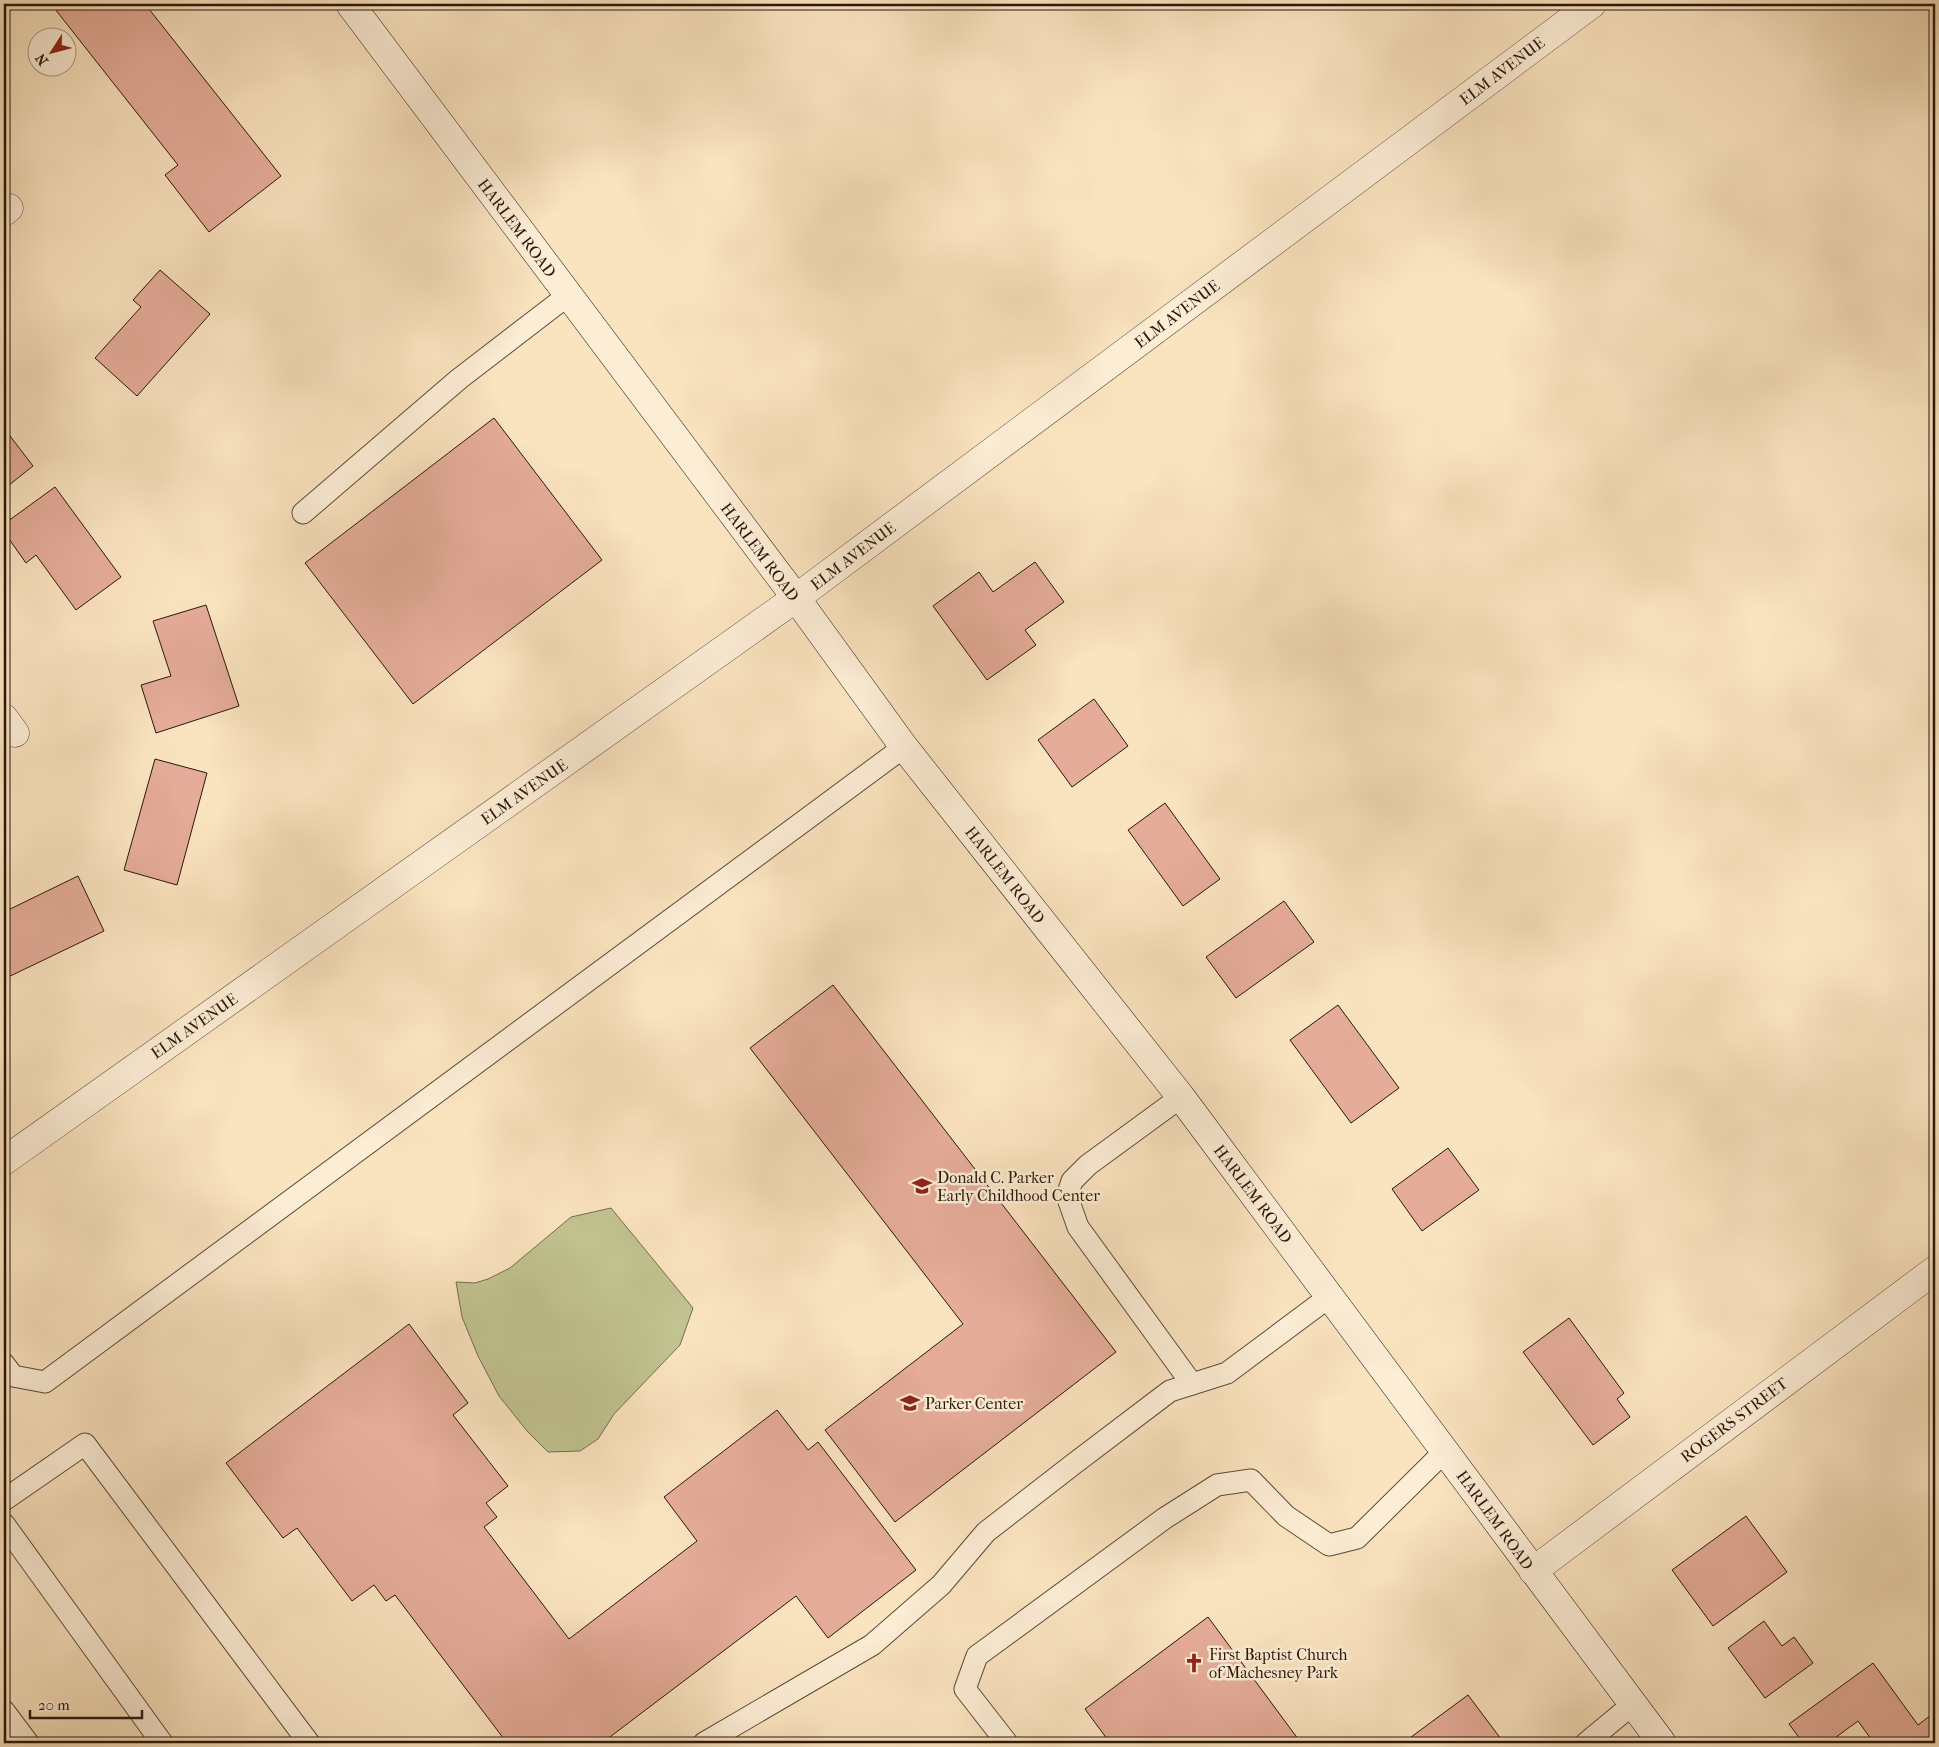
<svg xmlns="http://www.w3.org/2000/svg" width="1939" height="1747" font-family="'IM FELL French Canon',serif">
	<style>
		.green { fill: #c1c390; stroke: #766d4c }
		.building { fill: #e5ac99; stroke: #2a1709 }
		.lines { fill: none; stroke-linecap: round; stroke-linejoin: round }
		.service-casing { stroke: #5e4a36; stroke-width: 23 }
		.minor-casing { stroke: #5e4a36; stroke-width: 29 }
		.secondary-casing { stroke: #2a1709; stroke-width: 29 }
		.service { stroke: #fcedd5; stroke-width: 21 }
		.minor { stroke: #fcedd5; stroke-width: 28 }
		.secondary { stroke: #fcedd5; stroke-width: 28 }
		.labels { text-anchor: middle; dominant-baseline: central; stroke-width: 5; stroke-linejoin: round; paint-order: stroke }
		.street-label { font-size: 16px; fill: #2a1709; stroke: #fcedd5 }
		.poi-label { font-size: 16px; fill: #2a1709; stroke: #fcedd5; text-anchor: start }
	</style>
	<rect width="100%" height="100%" fill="#fae3bf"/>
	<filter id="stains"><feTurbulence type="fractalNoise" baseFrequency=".004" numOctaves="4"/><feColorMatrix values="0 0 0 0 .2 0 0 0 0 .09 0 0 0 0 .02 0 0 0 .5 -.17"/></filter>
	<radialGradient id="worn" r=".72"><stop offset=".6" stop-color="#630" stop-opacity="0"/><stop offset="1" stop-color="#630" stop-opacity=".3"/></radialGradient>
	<path class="green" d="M611,1208L693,1308L680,1345L614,1414L598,1439L580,1451L548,1452L527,1431L499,1396L478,1356L462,1317L456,1282L475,1283L488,1279L510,1268L571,1217Z"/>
	<g class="building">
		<path d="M51,4H145L281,176L209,232L165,175L178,165Z"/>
		<path d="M160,270L210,314L137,396L95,358L141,307L133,300Z"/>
		<path d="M494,418L602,560L413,704L305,563Z"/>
		<path d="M4,428L33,466L4,489Z"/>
		<path d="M55,487L121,577L76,610L36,555L26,563L4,532V524Z"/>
		<path d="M1035,562L1064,602L1025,630L1036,645L987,680L933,606L979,572L993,592Z"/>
		<path d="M206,605L239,706L156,733L141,685L171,676L153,621Z"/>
		<path d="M1094,699L1128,746L1072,787L1038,740Z"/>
		<path d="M155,759L207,773L177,885L124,870Z"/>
		<path d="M1165,803L1220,879L1183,906L1128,830Z"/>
		<path d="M78,876L104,931L4,979V912Z"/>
		<path d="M1284,901L1314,942L1236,998L1206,957Z"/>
		<path d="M833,985L1116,1352L895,1522L825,1430L963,1324L750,1048Z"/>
		<path d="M1338,1005L1399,1088L1351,1123L1290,1040Z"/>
		<path d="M1448,1148L1479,1190L1422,1231L1392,1189Z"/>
		<path d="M1569,1318L1624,1393L1617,1399L1630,1417L1593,1445L1523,1352Z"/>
		<path d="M409,1324L468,1403L453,1415L508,1486L486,1503L497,1517L484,1527L569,1639L697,1541L664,1497L777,1410L808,1450L818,1442L916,1570L828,1638L796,1596L602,1743H507L395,1595L386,1601L374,1585L352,1601L297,1528L283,1538L226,1463Z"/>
		<path d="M1746,1516L1787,1572L1713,1626L1672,1570Z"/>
		<path d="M1208,1617L1301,1743H1110L1085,1709Z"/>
		<path d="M1764,1621L1782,1646L1794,1637L1813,1663L1765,1698L1728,1648Z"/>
		<path d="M1873,1663L1918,1725L1935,1712V1743H1874L1858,1721L1828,1743H1803L1789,1724Z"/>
		<path d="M1468,1695L1504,1743H1403Z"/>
	</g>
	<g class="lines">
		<defs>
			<g id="service">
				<path d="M303,513L459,379L567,296"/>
				<path d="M1181,1097L1088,1165L1072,1181L1067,1196L1078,1227L1192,1384"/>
				<path d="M4,1364L13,1376L45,1382L904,747"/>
				<path d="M4,1500L85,1444L309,1743"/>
				<path d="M4,1524L162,1743"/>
				<path d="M4,1711L28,1743"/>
				<path d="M704,1743L872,1645L941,1585L986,1532L1075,1463L1170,1391L1227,1373L1329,1297"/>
				<path d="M1007,1743L965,1689L977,1656L1165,1518L1217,1485L1251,1480L1286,1516L1329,1545L1357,1538L1444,1452"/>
				<path d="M1586,1743L1633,1704"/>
			</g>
			<g id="minor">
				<path d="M4,212L9,208"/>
				<path d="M4,718L15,733"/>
				<path d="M4,1161L796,598L1592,4"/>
				<path d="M1533,1571L1935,1270"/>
			</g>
			<path id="secondary" d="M350,4L796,598L904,747L1181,1097L1662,1743"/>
		</defs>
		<use href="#service" class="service-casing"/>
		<use href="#minor" class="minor-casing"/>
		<use href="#secondary" class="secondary-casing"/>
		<use href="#service" class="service"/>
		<use href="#minor" class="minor"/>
		<use href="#secondary" class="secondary"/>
	</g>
	<defs>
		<symbol id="school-bare" viewBox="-9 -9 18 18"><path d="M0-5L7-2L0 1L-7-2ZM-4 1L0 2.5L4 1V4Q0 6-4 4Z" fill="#8f2418" stroke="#fcedd5" stroke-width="2.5" paint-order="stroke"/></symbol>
		<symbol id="church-bare" viewBox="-9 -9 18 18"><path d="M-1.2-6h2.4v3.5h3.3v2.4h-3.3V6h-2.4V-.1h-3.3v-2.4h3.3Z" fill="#8f2418" stroke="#fcedd5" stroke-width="2.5" paint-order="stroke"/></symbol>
	</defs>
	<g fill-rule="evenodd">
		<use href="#school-bare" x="908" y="1172" width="28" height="28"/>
		<use href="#school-bare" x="896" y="1389" width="28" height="28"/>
		<use href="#church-bare" x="1180" y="1649" width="28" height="28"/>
	</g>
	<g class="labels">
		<g class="street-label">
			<text transform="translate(1502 71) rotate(-37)">ELM AVENUE</text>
			<text transform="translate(517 228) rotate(53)">HARLEM ROAD</text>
			<text transform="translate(1177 314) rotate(-37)">ELM AVENUE</text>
			<text transform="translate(760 552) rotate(53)">HARLEM ROAD</text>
			<text transform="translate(853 556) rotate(-37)">ELM AVENUE</text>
			<text transform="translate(524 792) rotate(-35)">ELM AVENUE</text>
			<text transform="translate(1005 875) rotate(52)">HARLEM ROAD</text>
			<text transform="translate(194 1026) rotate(-35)">ELM AVENUE</text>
			<text transform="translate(1253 1194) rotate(53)">HARLEM ROAD</text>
			<text transform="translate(1734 1420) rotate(-37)">ROGERS STREET</text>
			<text transform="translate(1495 1520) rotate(54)">HARLEM ROAD</text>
		</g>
		<g class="poi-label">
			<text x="937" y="1177">Donald C. Parker<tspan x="937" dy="18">Early Childhood Center</tspan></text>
			<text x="925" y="1403">Parker Center</text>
			<text x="1209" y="1654">First Baptist Church<tspan x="1209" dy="18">of Machesney Park</tspan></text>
		</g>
	</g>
	<rect width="1939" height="1747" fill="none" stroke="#fae3bf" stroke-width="20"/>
	<rect x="5" y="5" width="1929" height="1737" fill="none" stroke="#2a1709" stroke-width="2.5"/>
	<rect x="10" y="10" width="1919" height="1727" fill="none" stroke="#2a1709"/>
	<g transform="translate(52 52) rotate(234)"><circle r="24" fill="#fcedd5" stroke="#a89783"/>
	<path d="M0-4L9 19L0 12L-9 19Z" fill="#8f2418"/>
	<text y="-8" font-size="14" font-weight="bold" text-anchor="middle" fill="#2a1709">N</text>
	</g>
	<path d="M30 1710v8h112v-8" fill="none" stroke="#2a1709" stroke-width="2.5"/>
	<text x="38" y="1710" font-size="15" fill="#2a1709" stroke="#fcedd5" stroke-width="4" paint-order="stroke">20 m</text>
	<rect width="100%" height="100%" filter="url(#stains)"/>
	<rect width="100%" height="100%" fill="url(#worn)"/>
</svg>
